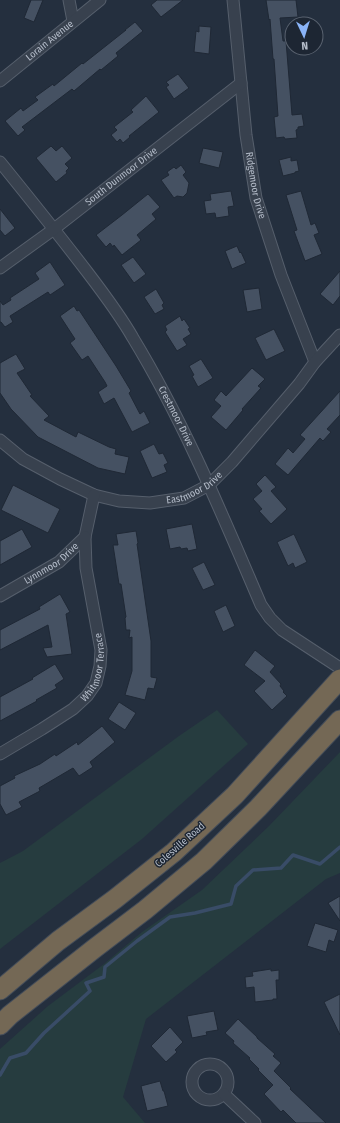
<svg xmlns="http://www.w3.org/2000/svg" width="340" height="1123" font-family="'Fira Sans Condensed',sans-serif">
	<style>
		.green { fill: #263c3f }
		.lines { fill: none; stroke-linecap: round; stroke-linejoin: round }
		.stream { stroke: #394c67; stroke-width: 3.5 }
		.building { fill: #455162; stroke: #1f2835 }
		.street-casing { stroke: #565f6c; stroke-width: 13 }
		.highway-casing { stroke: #434c59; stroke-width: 21 }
		.street { stroke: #38414e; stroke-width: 11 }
		.highway { stroke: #746855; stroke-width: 19 }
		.labels { text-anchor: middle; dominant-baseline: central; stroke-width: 3; stroke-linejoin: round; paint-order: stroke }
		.street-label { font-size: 10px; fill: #b4bcc9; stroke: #1d2633 }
	</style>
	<rect width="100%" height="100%" fill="#242f3e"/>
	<g class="green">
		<path d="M217,710L248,744L142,839L0,949V863L23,851L179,736Z"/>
		<path d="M340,752V873L326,879L146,1019L123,1097L145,1123H0V1049L48,1006L104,964L142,932L202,890L269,826Z"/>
	</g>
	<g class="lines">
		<path class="stream" d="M0,1075L10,1058L26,1053L44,1033L90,991L86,983L104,977L105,967L137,941L170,917L195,913L231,904L236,886L253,870L281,868L293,855L320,864L340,847"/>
	</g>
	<g class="building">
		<path d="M31,0H43L34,22L24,18Z"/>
		<path d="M157,0H183L161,17L151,5Z"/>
		<path d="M266,0H296L298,17L280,18L283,41H286L292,115L302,114L304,126L298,127V129L296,130L297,138L285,139L284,137L276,138L274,117L278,116L274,59H273L270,19L269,20Z"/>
		<path d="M135,22L143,31L116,53L118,56L101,70L100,69L74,91L72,89L22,127L25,130L18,136L5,121L21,108L23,111L38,100L35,97L53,84L54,86L82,63L83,64L126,30H125Z"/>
		<path d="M199,26L211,27L209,54L194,52L196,31L199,32Z"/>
		<path d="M178,74L189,88L174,99L166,87L169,85L166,82Z"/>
		<path d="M146,96L159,112L129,136L130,137L123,143L120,139L117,142L111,135L117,130L114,127L133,112L131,110Z"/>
		<path d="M51,146L56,151L62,146L72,158L65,164L69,168L66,171L67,173L56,182L36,158Z"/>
		<path d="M203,148L223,152L219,168L199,163Z"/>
		<path d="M291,157V161L297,160L299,171L295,172V173L283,176L279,160Z"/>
		<path d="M181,165L186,172L183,175L189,183L187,193L183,197L177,196L174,198L161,180L169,175L167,172L174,167L176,169Z"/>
		<path d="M231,191L234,206L228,207L229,216L216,218L215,213L206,214L204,201L211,200L210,194Z"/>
		<path d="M301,191L311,225L315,223L319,233L314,235L322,254L305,261L294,231L297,230L286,195Z"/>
		<path d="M148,194L160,207L152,214L156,219L137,235L141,240L122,255L114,245L113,247L110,243L106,247L96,235L122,215Z"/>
		<path d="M0,209L15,228L5,236L0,230Z"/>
		<path d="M237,246L240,253L241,252L246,263L232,269L225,251Z"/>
		<path d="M133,257L146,274L134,283L121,265Z"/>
		<path d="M50,262L65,285L50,295L48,292L10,316L13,322L5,327L1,322H0V301L3,305L11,300L10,298L39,279L35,273Z"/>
		<path d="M340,271V296L333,305L320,294Z"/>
		<path d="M259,288L262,309L247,312L243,290Z"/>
		<path d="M156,289L164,303L162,305L164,309L155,314L144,297Z"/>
		<path d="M74,306L77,311L79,310L116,366L131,391L129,393L140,414L144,411L150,423L132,432L114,398L104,404L98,392L107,386L105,382L88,356L82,360L70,343L75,339L60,316Z"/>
		<path d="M180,316L182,321L184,319L190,328L188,329L191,334L183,339L187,345L177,351L165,332L167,330L165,326Z"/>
		<path d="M274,329L285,351L266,360L255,338Z"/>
		<path d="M16,354L25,369L17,373L32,395L30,396L49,416L44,420L76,437L78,432L109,447L116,449L115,454L129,457L125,474L98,468L38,437L11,409L0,393V363Z"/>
		<path d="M201,359L213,378L198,387L192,376L194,375L189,366Z"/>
		<path d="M252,368L265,379L258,386L261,388L242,409L243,410L226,430L211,417L221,406L214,400L221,391L226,396Z"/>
		<path d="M340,391V415L327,429L331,432L323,441L320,438L288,475L275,464L288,448L293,453L305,439L300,435Z"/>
		<path d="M154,444L159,454L163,453L168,463L164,465L167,472L152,478L140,451Z"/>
		<path d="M265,475L276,487L271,491L287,509L271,524L259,511L262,509L253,499L262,491L256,484Z"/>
		<path d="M13,485L60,509L48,533L1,510Z"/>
		<path d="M192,524L197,549L188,551L187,548L181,549L180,547L170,549L166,529Z"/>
		<path d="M22,529L32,547L0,565V541Z"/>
		<path d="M136,531L138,543L137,544L151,641V677L157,678L154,689L148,688L145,700L125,695L132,671V637L129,638L130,630H126L125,618L126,617L121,584H119L113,545H118L116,534Z"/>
		<path d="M294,534L307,562L295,568L293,563L288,566L277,542Z"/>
		<path d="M204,562L215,585L203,590L192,568Z"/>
		<path d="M60,594L70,612L66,614L72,654L47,657L43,648L52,647L48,625L0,650V630L40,609L39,607Z"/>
		<path d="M226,605L235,626L223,632L214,611Z"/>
		<path d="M255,650L275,666L270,672L281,684L280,686L284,691L283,692L287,696L272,710L254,691L265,681L244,665Z"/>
		<path d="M55,664L64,679L55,685L57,688L36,700L37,701L0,721V697L33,679L32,678Z"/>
		<path d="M119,702L136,713L125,730L108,719Z"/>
		<path d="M102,726L115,742L90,762L93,767L79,776L73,768L39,788L40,791L19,802L22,807L6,815L0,804V786L15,778L14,776L40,764L55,754L56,756L77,742L78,745Z"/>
		<path d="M340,896V921L328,903Z"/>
		<path d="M315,923L338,930L334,942L329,940L326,952L307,946Z"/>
		<path d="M271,969V971L279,970V980H276L277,999H273V1000L255,1002L254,987L246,988L245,977L253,976L252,972Z"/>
		<path d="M340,994V1035L324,1002Z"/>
		<path d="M214,1011L218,1030L206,1032L207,1035L192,1038L187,1016Z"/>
		<path d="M238,1019L257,1037V1038L275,1054L273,1056L281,1063L274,1071L291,1088L290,1089L326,1123H296L283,1110L281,1112L264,1094L273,1085L258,1070L259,1069L249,1059L250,1058L233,1043L234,1041L225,1033Z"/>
		<path d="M170,1027L183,1042L175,1050L177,1052L166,1062L151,1046Z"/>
		<path d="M160,1081L163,1091H164L168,1106L147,1111L141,1086Z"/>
	</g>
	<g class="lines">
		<defs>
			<g id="street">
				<path d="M69,0L73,21"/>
				<path id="s1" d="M233,0L246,135L256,198L281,275L315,362"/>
				<path id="s2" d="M0,81L100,0"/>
				<path id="s3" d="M0,162C30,199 59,235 88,273C104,294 120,315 133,338C184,422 222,514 261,605L270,618L282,630L340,668"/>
				<path id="s4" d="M0,268L54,229L241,83"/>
				<path id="s5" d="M0,440L23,459L60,479L94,495L119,501L150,503L184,498L209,485L232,462L299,384L315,362L340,335"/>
				<path id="s6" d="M0,596L59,562L85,537L94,495"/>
				<path id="s7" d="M0,754L42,729L73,709L87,696L96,683L100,666L101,650L86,568L85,537"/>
				<circle cx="210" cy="1082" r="18"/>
				<path d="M224,1094L255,1123"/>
			</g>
			<g id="highway">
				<path d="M0,990L58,941L115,899L174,852L235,795L340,679"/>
				<path d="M0,1025L10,1015L95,948L145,910L204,861L258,808L340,720"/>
			</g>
		</defs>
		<use href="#street" class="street-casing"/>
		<use href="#highway" class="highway-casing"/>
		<use href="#street" class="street"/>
		<use href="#highway" class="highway"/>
	</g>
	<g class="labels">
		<g class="street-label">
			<text stroke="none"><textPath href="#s2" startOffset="64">Lorain Avenue</textPath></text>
			<text stroke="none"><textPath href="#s4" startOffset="152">South Dunmoor Drive</textPath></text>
			<text stroke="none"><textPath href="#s1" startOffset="187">Ridgemoor Drive</textPath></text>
			<text stroke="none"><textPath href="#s3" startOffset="310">Crestmoor Drive</textPath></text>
			<text stroke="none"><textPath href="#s5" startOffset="214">Eastmoor Drive</textPath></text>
			<text stroke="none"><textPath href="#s6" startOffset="61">Lynnmoor Drive</textPath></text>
			<text stroke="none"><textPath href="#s7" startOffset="135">Whitmoor Terrace</textPath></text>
			<text transform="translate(180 845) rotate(-41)">Colesville Road</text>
		</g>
	</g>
	<g transform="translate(304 36) rotate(176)"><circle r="19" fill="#1d2633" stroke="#59626f"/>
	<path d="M0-3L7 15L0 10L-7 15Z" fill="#8ab4f8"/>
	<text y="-6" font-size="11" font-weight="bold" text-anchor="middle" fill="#b4bcc9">N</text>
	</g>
</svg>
